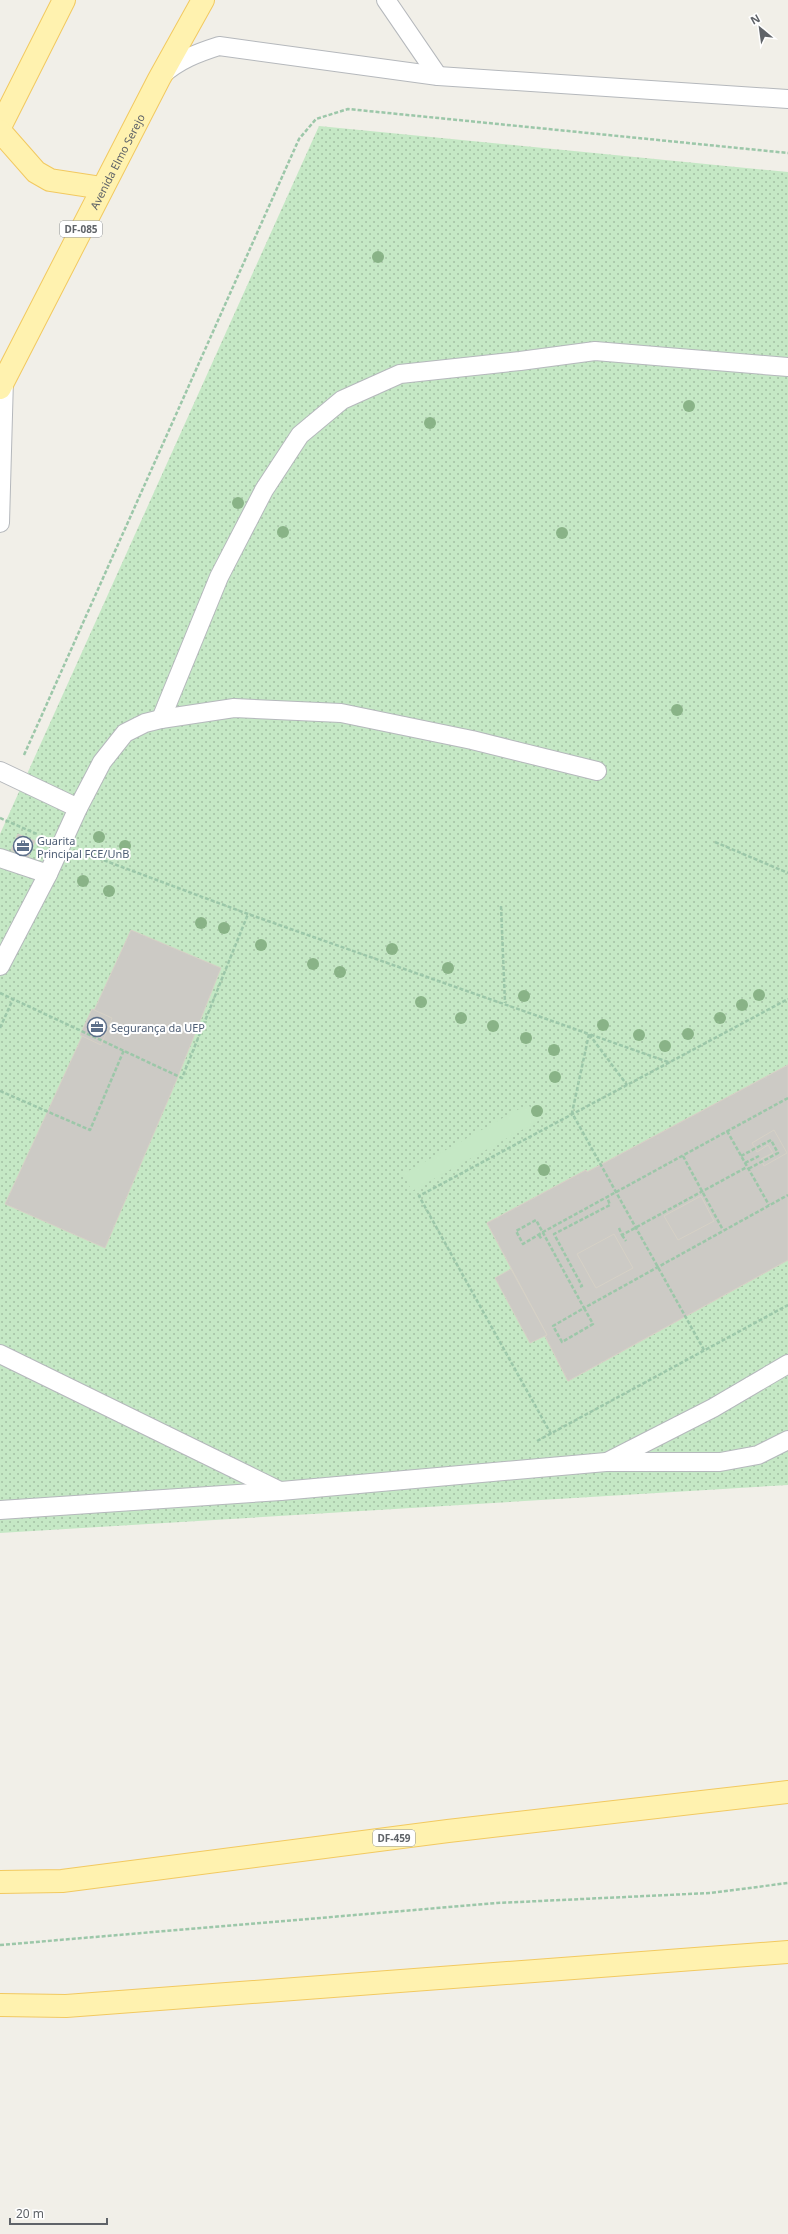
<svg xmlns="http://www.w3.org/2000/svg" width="788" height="2234" font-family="'Noto Sans',sans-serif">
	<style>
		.grass { fill: url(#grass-dots) }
		.garden { fill: #c5e8c5 }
		.building { fill: #cccac5; stroke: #d6d1c6; fill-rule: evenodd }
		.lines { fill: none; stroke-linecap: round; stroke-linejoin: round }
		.service-casing { stroke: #b5b8bc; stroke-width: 20 }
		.primary-casing { stroke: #f2c960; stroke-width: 24 }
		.path { stroke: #9cc7a9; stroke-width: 2.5; stroke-dasharray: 4 2; stroke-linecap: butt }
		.service { stroke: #fff; stroke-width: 18 }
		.primary { stroke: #fff2af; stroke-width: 22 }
		.tree { fill: #89b387 }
		.labels { text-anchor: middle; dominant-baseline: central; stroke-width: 4; stroke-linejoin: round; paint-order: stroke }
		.shield { fill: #fff; stroke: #8f9295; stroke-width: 1 }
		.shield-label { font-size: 10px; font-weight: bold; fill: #5f6368 }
		.street-label { font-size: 11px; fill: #5f6368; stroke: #fff }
		.service-label { font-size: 11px; fill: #4e5e75; stroke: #fff; text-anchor: start }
	</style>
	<defs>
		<pattern id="grass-dots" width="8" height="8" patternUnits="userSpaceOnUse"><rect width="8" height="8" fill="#c5e8c5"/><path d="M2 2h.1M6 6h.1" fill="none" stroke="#a3c0a4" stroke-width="1.8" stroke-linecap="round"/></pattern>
	</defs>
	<rect width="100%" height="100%" fill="#f1efe8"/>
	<path class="grass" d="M319,126L788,172V1485L0,1533V834Z"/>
	<path class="garden" d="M528,1104L538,1121L412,1191L403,1174Z"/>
	<g class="building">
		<path d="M18,834L35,841L28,858L11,850Z"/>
		<path d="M131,930L221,968L177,1079L105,1248L5,1204Z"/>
		<path d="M92,1009L112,1018L101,1045L80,1035Z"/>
		<path d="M788,1065V1122L739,1148L774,1211L788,1203V1260L568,1381L545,1336L547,1335L487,1223L586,1170L587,1172ZM706,1166L740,1229L675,1264L641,1202ZM609,1218L642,1281L580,1315L546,1252Z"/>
		<path d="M788,1065V1260L568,1381L545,1336L547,1335L487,1223L586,1170L587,1172Z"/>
		<path d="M774,1130L787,1153L764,1166L761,1159L773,1153L768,1145L757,1152L752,1143Z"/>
		<path d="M701,1196L714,1221L678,1240L664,1216Z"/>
		<path d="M614,1234L633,1268L596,1288L577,1254Z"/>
		<path d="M511,1269L547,1335L530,1343L495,1278Z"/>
	</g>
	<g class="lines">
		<defs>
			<g id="service">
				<path d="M386,0L438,76"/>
				<path d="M162,75C179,60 197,53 219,46L438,76L788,99"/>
				<path d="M0,523L4,379"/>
				<path d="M161,719L219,577L264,490L300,435L342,400L400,374L520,361L595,351L788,367"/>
				<path d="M0,771L78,808"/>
				<path d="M0,858L48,874"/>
				<path d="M0,966L48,874L78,808L102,762L125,733L145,723L161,719L234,708L341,713L472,740L597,771"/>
				<path d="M0,1354L280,1491"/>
				<path d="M609,1461L713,1408L788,1364"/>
				<path d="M0,1510L281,1491L606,1462H720L758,1455L788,1440"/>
			</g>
			<g id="primary">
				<path d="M0,127L64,0"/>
				<path d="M0,131L36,172L50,180L102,188"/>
				<path id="s1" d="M0,388L159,79L203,0"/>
				<path d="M0,1882L62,1881L448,1831L788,1792"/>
				<path d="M0,2005L66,2006L788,1952"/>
			</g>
		</defs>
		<use href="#service" class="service-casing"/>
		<use href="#primary" class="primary-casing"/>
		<g class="path">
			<path d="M24,755L299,139L316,119L348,109L788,153"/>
			<path d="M0,818L37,834"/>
			<path d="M715,842L788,873"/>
			<path d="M87,854L248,914L589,1034L627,1085"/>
			<path d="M501,906L505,1003"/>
			<path d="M0,993L182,1078L248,914"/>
			<path d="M0,1028L13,999"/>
			<path d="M668,1062L589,1034L572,1113L704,1350"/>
			<path d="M0,1091L90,1130L124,1050"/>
			<path d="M788,1098L543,1232L523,1244L516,1231L536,1220L584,1308L788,1195"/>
			<path d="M727,1131L769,1205"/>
			<path d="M683,1156L723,1230"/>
			<path d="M741,1156L771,1140L778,1153L748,1169"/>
			<path d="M745,1163L759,1156"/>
			<path d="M619,1228L622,1235L747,1167"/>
			<path d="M539,1235L542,1240"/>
			<path d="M622,1235L626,1241"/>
			<path d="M580,1287L582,1286L554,1234L610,1205L607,1197"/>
			<path d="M584,1308L593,1324L562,1342L553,1326Z"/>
			<path d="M551,1434L419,1196L788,999"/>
			<path d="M537,1441L788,1305"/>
			<path d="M0,1945L497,1903L710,1893L788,1883"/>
		</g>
		<use href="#service" class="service"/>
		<use href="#primary" class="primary"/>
	</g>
	<g class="tree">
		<circle cx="378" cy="257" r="6"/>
		<circle cx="689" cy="406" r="6"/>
		<circle cx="430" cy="423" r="6"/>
		<circle cx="238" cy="503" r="6"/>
		<circle cx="283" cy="532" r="6"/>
		<circle cx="562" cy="533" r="6"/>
		<circle cx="677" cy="710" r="6"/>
		<circle cx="99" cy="837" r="6"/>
		<circle cx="125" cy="846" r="6"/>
		<circle cx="83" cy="881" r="6"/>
		<circle cx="109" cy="891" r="6"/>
		<circle cx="201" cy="923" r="6"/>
		<circle cx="224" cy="928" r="6"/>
		<circle cx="261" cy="945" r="6"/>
		<circle cx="392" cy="949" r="6"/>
		<circle cx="313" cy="964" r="6"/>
		<circle cx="448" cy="968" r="6"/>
		<circle cx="340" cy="972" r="6"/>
		<circle cx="759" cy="995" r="6"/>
		<circle cx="524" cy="996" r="6"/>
		<circle cx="421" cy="1002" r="6"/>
		<circle cx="742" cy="1005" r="6"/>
		<circle cx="461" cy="1018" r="6"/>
		<circle cx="720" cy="1018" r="6"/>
		<circle cx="603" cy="1025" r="6"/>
		<circle cx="493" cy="1026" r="6"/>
		<circle cx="688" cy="1034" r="6"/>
		<circle cx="639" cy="1035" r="6"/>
		<circle cx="526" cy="1038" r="6"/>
		<circle cx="665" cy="1046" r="6"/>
		<circle cx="554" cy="1050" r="6"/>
		<circle cx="555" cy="1077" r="6"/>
		<circle cx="537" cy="1111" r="6"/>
		<circle cx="544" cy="1170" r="6"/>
	</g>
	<defs>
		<symbol id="office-ring" viewBox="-11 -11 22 22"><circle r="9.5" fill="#fff" stroke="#5c6f8a" stroke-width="1.5"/><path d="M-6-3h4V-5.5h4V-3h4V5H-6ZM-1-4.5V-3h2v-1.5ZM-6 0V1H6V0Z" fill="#5c6f8a"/></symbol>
	</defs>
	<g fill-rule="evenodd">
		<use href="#office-ring" x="12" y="835" width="22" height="22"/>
		<use href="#office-ring" x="86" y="1016" width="22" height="22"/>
	</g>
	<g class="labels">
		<g class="shield">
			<rect x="60" y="221" width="42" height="16" rx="3"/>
			<rect x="373" y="1830" width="42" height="16" rx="3"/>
		</g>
		<g class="shield-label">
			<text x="81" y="229">DF-085</text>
			<text x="394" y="1838">DF-459</text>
		</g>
		<g class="street-label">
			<text stroke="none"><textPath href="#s1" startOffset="255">Avenida Elmo Serejo</textPath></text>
		</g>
		<g class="service-label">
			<text x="37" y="840">Guarita<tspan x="37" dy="13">Principal FCE/UnB</tspan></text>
			<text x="111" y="1027">Segurança da UEP</text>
		</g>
	</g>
	<g transform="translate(760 28) rotate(331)" stroke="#ffffff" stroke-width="3" paint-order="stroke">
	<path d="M0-3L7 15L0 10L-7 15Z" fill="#5f6368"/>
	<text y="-6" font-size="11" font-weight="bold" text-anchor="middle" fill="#5f6368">N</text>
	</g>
	<path d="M10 2218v6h97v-6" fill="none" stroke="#5f6368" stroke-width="2"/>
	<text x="16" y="2218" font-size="12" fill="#5f6368" stroke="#ffffff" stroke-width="3" paint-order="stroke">20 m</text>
</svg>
